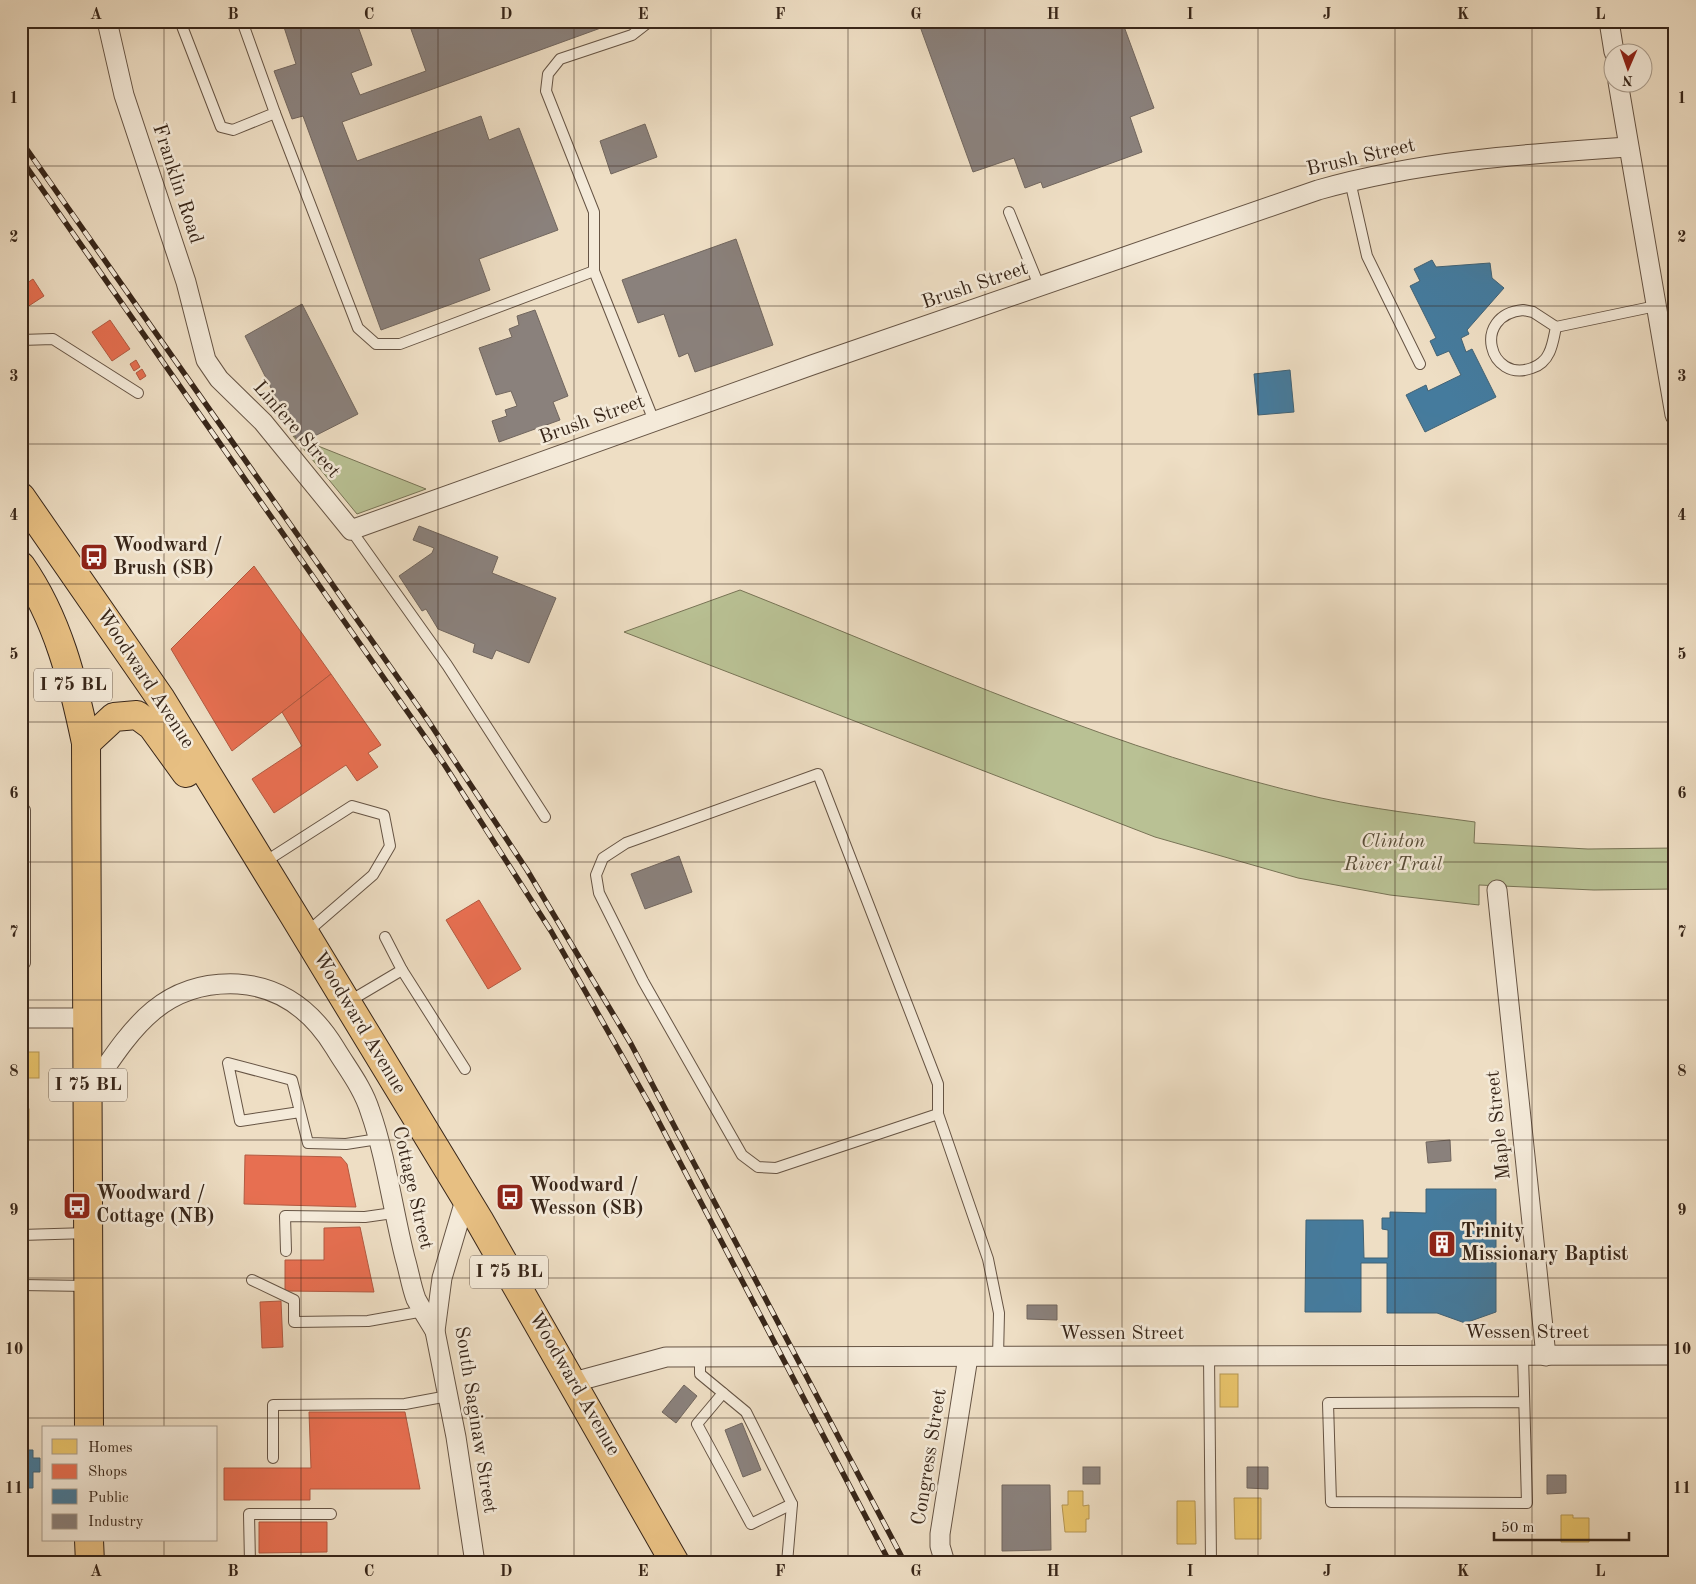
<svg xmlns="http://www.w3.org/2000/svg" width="1696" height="1584" font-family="'Old Standard TT',serif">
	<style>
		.green { fill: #b9c194; stroke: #787456 }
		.homes { fill: #e9c46a; stroke: #b49552 }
		.shops { fill: #e76f51; stroke: #b25940 }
		.public { fill: #457b9d; stroke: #416275 }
		.industry { fill: #8a817c; stroke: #71665e }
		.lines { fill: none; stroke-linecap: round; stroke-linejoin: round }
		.lane-casing { stroke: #665444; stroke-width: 12 }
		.street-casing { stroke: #665444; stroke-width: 21 }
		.primary-casing { stroke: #382619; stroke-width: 30 }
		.lane { stroke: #f4ead9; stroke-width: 10 }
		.street { stroke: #f4ead9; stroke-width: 19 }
		.primary { stroke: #e7bf82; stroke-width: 28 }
		.rail-casing { stroke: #382619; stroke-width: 5.5 }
		.rail { stroke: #f4ead9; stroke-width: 4; stroke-dasharray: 11; stroke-linecap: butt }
		.grid { fill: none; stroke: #382619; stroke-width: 1; stroke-opacity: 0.55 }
		.labels { text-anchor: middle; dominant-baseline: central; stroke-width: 5; stroke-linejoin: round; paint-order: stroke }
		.shield { fill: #f4ead9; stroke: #706153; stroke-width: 1 }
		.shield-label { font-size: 19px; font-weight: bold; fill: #382619 }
		.street-label { font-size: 20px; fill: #382619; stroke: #f4ead9 }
		.poi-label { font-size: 20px; font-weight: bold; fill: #382619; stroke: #f4ead9; text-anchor: start }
		.park-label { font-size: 20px; font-style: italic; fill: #584d38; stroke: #f4ead9 }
		.neatline { fill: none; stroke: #382619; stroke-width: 2 }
		.grid-label { font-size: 16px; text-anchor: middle; font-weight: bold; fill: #382619 }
	</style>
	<rect width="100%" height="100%" fill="#eedec4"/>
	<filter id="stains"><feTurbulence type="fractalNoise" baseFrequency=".004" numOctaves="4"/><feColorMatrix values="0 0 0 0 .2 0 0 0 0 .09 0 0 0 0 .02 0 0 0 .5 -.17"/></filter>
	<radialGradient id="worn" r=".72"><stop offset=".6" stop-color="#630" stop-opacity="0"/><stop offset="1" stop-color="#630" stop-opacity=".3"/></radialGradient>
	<g class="green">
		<path d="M293,436L426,489L357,514Z"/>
		<path d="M740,590C931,666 1120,753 1321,798C1372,809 1424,815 1475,822L1474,843L1588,849L1675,848V889L1594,890L1479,885V905L1390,895L1298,878L1155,837L624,632Z"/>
	</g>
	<g class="homes">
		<rect x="21" y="1052" width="18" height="26"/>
		<rect x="21" y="1109" width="8" height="31"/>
		<rect x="1220" y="1374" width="18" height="33"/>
		<path d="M1068,1491H1083V1506L1089,1505V1519H1086V1532H1065L1062,1505H1068Z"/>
		<path d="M1234,1498H1261V1539H1235Z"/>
		<path d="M1177,1501H1195L1196,1544H1177Z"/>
		<path d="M1561,1515H1573V1518H1589V1542H1561Z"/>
	</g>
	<g class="shops">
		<path d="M33,279L44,296L21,311V287Z"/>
		<path d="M110,320L130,349L112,361L92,332Z"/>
		<path d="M136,360L140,367L134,371L130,364Z"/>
		<path d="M142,369L146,376L140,380L136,373Z"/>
		<path d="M254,566L331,674L232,751L171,649Z"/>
		<path d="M331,674L381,745L368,753L378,767L357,781L346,765L274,813L252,779L302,746L282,712Z"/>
		<path d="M479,900L521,969L488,989L446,920Z"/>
		<path d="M245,1155L341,1157L347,1164L356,1207L244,1204Z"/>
		<path d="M360,1227L374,1292L285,1291V1260H324V1228Z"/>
		<path d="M281,1301L283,1347L262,1348L260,1302Z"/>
		<path d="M309,1412H405L420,1489H310V1500H224V1468H311Z"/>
		<path d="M259,1522H327V1552L259,1553Z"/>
	</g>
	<g class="public">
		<path d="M1432,260L1436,267L1490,263L1492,278L1504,288L1467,330L1469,334L1461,338L1466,352L1472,349L1496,397L1425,432L1406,395L1426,385L1428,391L1461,375L1449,351L1437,356L1430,341L1436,338L1410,286L1420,281L1414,269Z"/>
		<path d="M1290,370L1294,412L1258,415L1254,374Z"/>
		<path d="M1426,1189H1496V1312L1465,1323L1437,1313H1387V1263H1361V1312H1305L1306,1220H1363L1364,1258H1388V1230L1382,1229V1218H1390V1212L1426,1213Z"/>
		<path d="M21,1450H33V1458H40V1472H33V1488H21Z"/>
	</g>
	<g class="industry">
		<path d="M282,21H356L372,65L351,73L360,95L426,71L408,21H620L342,122L357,161L481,116L489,140L519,128L558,230L479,259L490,290L381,330L303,116L292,119L274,71L296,64Z"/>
		<path d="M918,21H1122L1154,108L1130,117L1142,152L1043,188L1041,182L1025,188L1014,158L973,172Z"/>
		<path d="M645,124L657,157L611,174L600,141Z"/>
		<path d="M736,239L773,345L695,372L688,353L679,357L664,314L638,323L622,280Z"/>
		<path d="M302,304L358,414L299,444L245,336Z"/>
		<path d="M535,310L568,396L553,402L560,420L499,442L492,421L507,416L505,410L517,406L511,391L496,395L479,348L512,337L509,329L519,325L517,316Z"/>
		<path d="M419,526L498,557L492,573L556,598L529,663L496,650L492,659L473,652L475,644L438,629L426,609L422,611L399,576L432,553L434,548L413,540Z"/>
		<path d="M679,856L692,892L645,909L631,874Z"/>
		<path d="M1450,1140L1451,1161L1428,1163L1426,1142Z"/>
		<path d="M1027,1305H1057V1320L1027,1319Z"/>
		<path d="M684,1385L697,1396L676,1423L662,1412Z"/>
		<path d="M742,1423L761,1470L743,1477L725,1430Z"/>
		<rect x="1083" y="1467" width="17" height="17"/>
		<path d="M1247,1467H1268V1489L1247,1488Z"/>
		<path d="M1547,1475H1566V1493L1547,1494Z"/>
		<path d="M1002,1485H1050L1051,1550L1002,1551Z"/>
	</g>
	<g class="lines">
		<defs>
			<g id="lane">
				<path d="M180,21L221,127L233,130L275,113L242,21"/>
				<path d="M275,113L358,328L376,344H400L594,271L654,421"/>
				<path d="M1350,181L1367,256L1420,364"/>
				<path d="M1009,212L1040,288"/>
				<path d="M594,271V212L546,91L548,74L560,59L632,35L650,21"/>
				<path d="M1523,310L1533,312L1556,327C1554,336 1553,345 1549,353C1546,360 1539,366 1532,368C1489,384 1471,315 1523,310Z"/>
				<path d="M1556,327L1656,306"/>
				<path d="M21,340L53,339L138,393"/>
				<path d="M351,530L447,665L545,817"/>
				<path d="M21,810H25V963H21"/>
				<path d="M263,863L352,806L384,815L390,846L373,875L306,933"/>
				<path d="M402,970L465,1069"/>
				<path d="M348,1002L402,970L385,937"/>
				<path d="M300,1112L240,1121L228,1063L292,1080L308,1143L346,1144L378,1139"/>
				<path d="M938,1114V1084L818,774L626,843L603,858L596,875L599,893L643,981L742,1155L758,1167L776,1168L938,1114L988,1259L999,1313L998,1357"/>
				<path d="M21,1235L88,1233"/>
				<path d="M286,1251L285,1216L365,1217L393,1213"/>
				<path d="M252,1280L294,1300V1322L368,1321L424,1311"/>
				<path d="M21,1285L88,1286"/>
				<path d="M1209,1356L1211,1563"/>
				<path d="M1523,1356L1527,1503L1331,1502L1328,1403L1524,1402"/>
				<path d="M700,1357V1374L746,1412L792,1504L787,1563"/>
				<path d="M723,1393L697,1424L751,1524L792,1504"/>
				<path d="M273,1458V1405L405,1404L448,1396"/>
				<path d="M250,1563L249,1514H331"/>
			</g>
			<g id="street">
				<path d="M107,21L124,95L186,282L206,360L219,379L263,422L351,530L812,365L1318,190C1420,161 1523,154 1628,147"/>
				<path d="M1609,21L1614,52"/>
				<path d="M1618,82L1675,415"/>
				<path d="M1497,890L1546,1356"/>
				<path d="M21,1018H88"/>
				<path d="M88,1093C128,1035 158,980 238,984C282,987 313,1012 335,1048C347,1068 363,1088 370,1111C386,1156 393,1211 405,1258C409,1271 411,1286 416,1299C422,1310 429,1321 435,1331"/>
				<path d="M466,1197L442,1278L435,1331L456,1437L475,1563"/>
				<path d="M574,1382L666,1357L1675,1355"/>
				<path d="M945,1563L940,1546V1534L968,1357"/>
			</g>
			<g id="primary">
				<path d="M21,497L161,699L293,914L479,1220L675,1563"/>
				<path d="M21,566C58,619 73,681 86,743L89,1428"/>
				<path d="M86,743L114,717L137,715L152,726L186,773"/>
				<path d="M89,1540L90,1563"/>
			</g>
		</defs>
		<use href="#lane" class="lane-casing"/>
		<use href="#street" class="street-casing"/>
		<use href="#primary" class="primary-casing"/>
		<use href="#lane" class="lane"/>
		<use href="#street" class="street"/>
		<use href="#primary" class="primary"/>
		<defs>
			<g id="rail">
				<path d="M21,141L429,722L527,870L631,1044L905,1563"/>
				<path d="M21,159L444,764L551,931L651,1107L890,1563"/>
			</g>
		</defs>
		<use href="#rail" class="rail-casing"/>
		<use href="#rail" class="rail"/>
	</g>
	<path class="grid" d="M164,21V1428M301,21V1563M438,21V1563M574,21V1563M711,21V1563M848,21V1563M985,21V1563M1122,21V1563M1258,21V1563M1395,21V1563M1532,21V1563M21,166H1675M21,306H1675M21,444H1675M21,584H1675M21,722H1675M21,862H1675M21,1000H1675M21,1140H1675M21,1278H1675M21,1418H1675M164,1540V1563"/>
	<defs>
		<symbol id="bus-square" viewBox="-11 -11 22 22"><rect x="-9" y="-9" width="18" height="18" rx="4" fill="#8f2418" stroke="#f4ead9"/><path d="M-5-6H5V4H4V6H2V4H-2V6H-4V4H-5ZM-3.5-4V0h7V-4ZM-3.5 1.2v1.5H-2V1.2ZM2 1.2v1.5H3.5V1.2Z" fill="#fff"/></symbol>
		<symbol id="building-square" viewBox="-11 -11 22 22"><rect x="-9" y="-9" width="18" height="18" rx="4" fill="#8f2418" stroke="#f4ead9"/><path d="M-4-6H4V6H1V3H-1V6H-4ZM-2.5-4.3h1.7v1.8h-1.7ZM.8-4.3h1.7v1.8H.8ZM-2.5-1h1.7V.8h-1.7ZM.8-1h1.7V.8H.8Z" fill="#fff"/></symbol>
	</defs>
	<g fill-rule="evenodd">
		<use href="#bus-square" x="78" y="541" width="32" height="32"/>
		<use href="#bus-square" x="494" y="1181" width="32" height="32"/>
		<use href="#bus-square" x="61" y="1190" width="32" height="32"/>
		<use href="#building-square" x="1426" y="1228" width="32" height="32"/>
	</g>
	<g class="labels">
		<g class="shield">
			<rect x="34" y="668.5" width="78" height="33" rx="4"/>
			<rect x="49" y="1068.5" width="78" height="33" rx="4"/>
			<rect x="470" y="1255.5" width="78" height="33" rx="4"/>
		</g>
		<g class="shield-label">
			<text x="73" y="685">I 75 BL</text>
			<text x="88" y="1085">I 75 BL</text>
			<text x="509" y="1272">I 75 BL</text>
		</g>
		<g class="street-label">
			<text transform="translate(1361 158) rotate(-13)">Brush Street</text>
			<text transform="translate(177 184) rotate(72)">Franklin Road</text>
			<text transform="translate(975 286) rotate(-19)">Brush Street</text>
			<text transform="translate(592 420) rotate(-20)">Brush Street</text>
			<text transform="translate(296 430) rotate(49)">Linfere Street</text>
			<text transform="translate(145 679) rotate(57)">Woodward Avenue</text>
			<text transform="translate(359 1023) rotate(59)">Woodward Avenue</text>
			<text transform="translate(1499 1125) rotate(-96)">Maple Street</text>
			<text transform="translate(412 1188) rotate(77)">Cottage Street</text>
			<text x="1527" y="1333">Wessen Street</text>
			<text x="1122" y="1334">Wessen Street</text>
			<text transform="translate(574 1384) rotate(60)">Woodward Avenue</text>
			<text transform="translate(475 1420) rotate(81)">South Saginaw Street</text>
			<text transform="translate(930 1457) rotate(-81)">Congress Street</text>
		</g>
		<g class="poi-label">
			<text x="113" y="546">Woodward /<tspan x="113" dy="23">Brush (SB)</tspan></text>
			<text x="529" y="1186">Woodward /<tspan x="529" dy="23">Wesson (SB)</tspan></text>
			<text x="96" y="1194">Woodward /<tspan x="96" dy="23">Cottage (NB)</tspan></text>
			<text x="1461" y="1232">Trinity<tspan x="1461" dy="23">Missionary Baptist</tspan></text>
		</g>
		<g class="park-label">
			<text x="1393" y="842">Clinton<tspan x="1393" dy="23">River Trail</tspan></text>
		</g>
	</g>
	<rect width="1696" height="1584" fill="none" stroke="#eedec4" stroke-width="55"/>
	<rect x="42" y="1426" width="175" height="115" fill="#f4ead9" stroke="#a99c8c"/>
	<rect x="52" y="1439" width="25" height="15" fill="#e9c46a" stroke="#a99c8c"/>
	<text x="88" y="1452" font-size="15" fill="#382619">Homes</text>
	<rect x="52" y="1464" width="25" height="15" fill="#e76f51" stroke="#a99c8c"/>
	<text x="88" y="1476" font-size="15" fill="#382619">Shops</text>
	<rect x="52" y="1489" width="25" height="15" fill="#457b9d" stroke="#a99c8c"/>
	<text x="88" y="1502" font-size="15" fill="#382619">Public</text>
	<rect x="52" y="1514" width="25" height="15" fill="#8a817c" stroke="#a99c8c"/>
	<text x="88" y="1526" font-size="15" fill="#382619">Industry</text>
	<g transform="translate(1628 68) rotate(182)"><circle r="24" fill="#f4ead9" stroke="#a99c8c"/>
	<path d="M0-4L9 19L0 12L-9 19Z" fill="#8f2418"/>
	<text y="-8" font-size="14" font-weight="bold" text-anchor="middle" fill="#382619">N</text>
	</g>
	<path d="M1494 1532v8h135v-8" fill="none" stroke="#382619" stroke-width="2.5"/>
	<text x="1501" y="1532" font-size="15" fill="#382619" stroke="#f4ead9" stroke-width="4" paint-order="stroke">50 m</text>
	<rect x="28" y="28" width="1640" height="1528" class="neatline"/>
	<g class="grid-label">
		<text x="96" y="19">A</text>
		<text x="233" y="19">B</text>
		<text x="369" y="19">C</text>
		<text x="506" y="19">D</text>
		<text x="643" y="19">E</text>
		<text x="780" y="19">F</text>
		<text x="916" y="19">G</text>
		<text x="1053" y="19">H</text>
		<text x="1190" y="19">I</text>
		<text x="1327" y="19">J</text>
		<text x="1463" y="19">K</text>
		<text x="1600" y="19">L</text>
		<text x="14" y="103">1</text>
		<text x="1682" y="103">1</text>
		<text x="14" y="242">2</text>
		<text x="1682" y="242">2</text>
		<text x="14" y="381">3</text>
		<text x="1682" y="381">3</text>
		<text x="14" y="520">4</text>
		<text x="1682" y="520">4</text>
		<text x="14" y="659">5</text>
		<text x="1682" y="659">5</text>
		<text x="14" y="798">6</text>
		<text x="1682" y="798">6</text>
		<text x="14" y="937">7</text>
		<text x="1682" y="937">7</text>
		<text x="14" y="1076">8</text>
		<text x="1682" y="1076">8</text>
		<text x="14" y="1215">9</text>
		<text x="1682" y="1215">9</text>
		<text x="14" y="1354">10</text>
		<text x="1682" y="1354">10</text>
		<text x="14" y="1493">11</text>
		<text x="1682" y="1493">11</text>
		<text x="96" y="1576">A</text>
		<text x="233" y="1576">B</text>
		<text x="369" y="1576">C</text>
		<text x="506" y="1576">D</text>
		<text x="643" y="1576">E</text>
		<text x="780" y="1576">F</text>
		<text x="916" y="1576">G</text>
		<text x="1053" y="1576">H</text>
		<text x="1190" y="1576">I</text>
		<text x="1327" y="1576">J</text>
		<text x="1463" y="1576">K</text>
		<text x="1600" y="1576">L</text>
	</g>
	<rect width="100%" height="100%" filter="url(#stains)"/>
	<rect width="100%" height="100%" fill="url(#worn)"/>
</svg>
